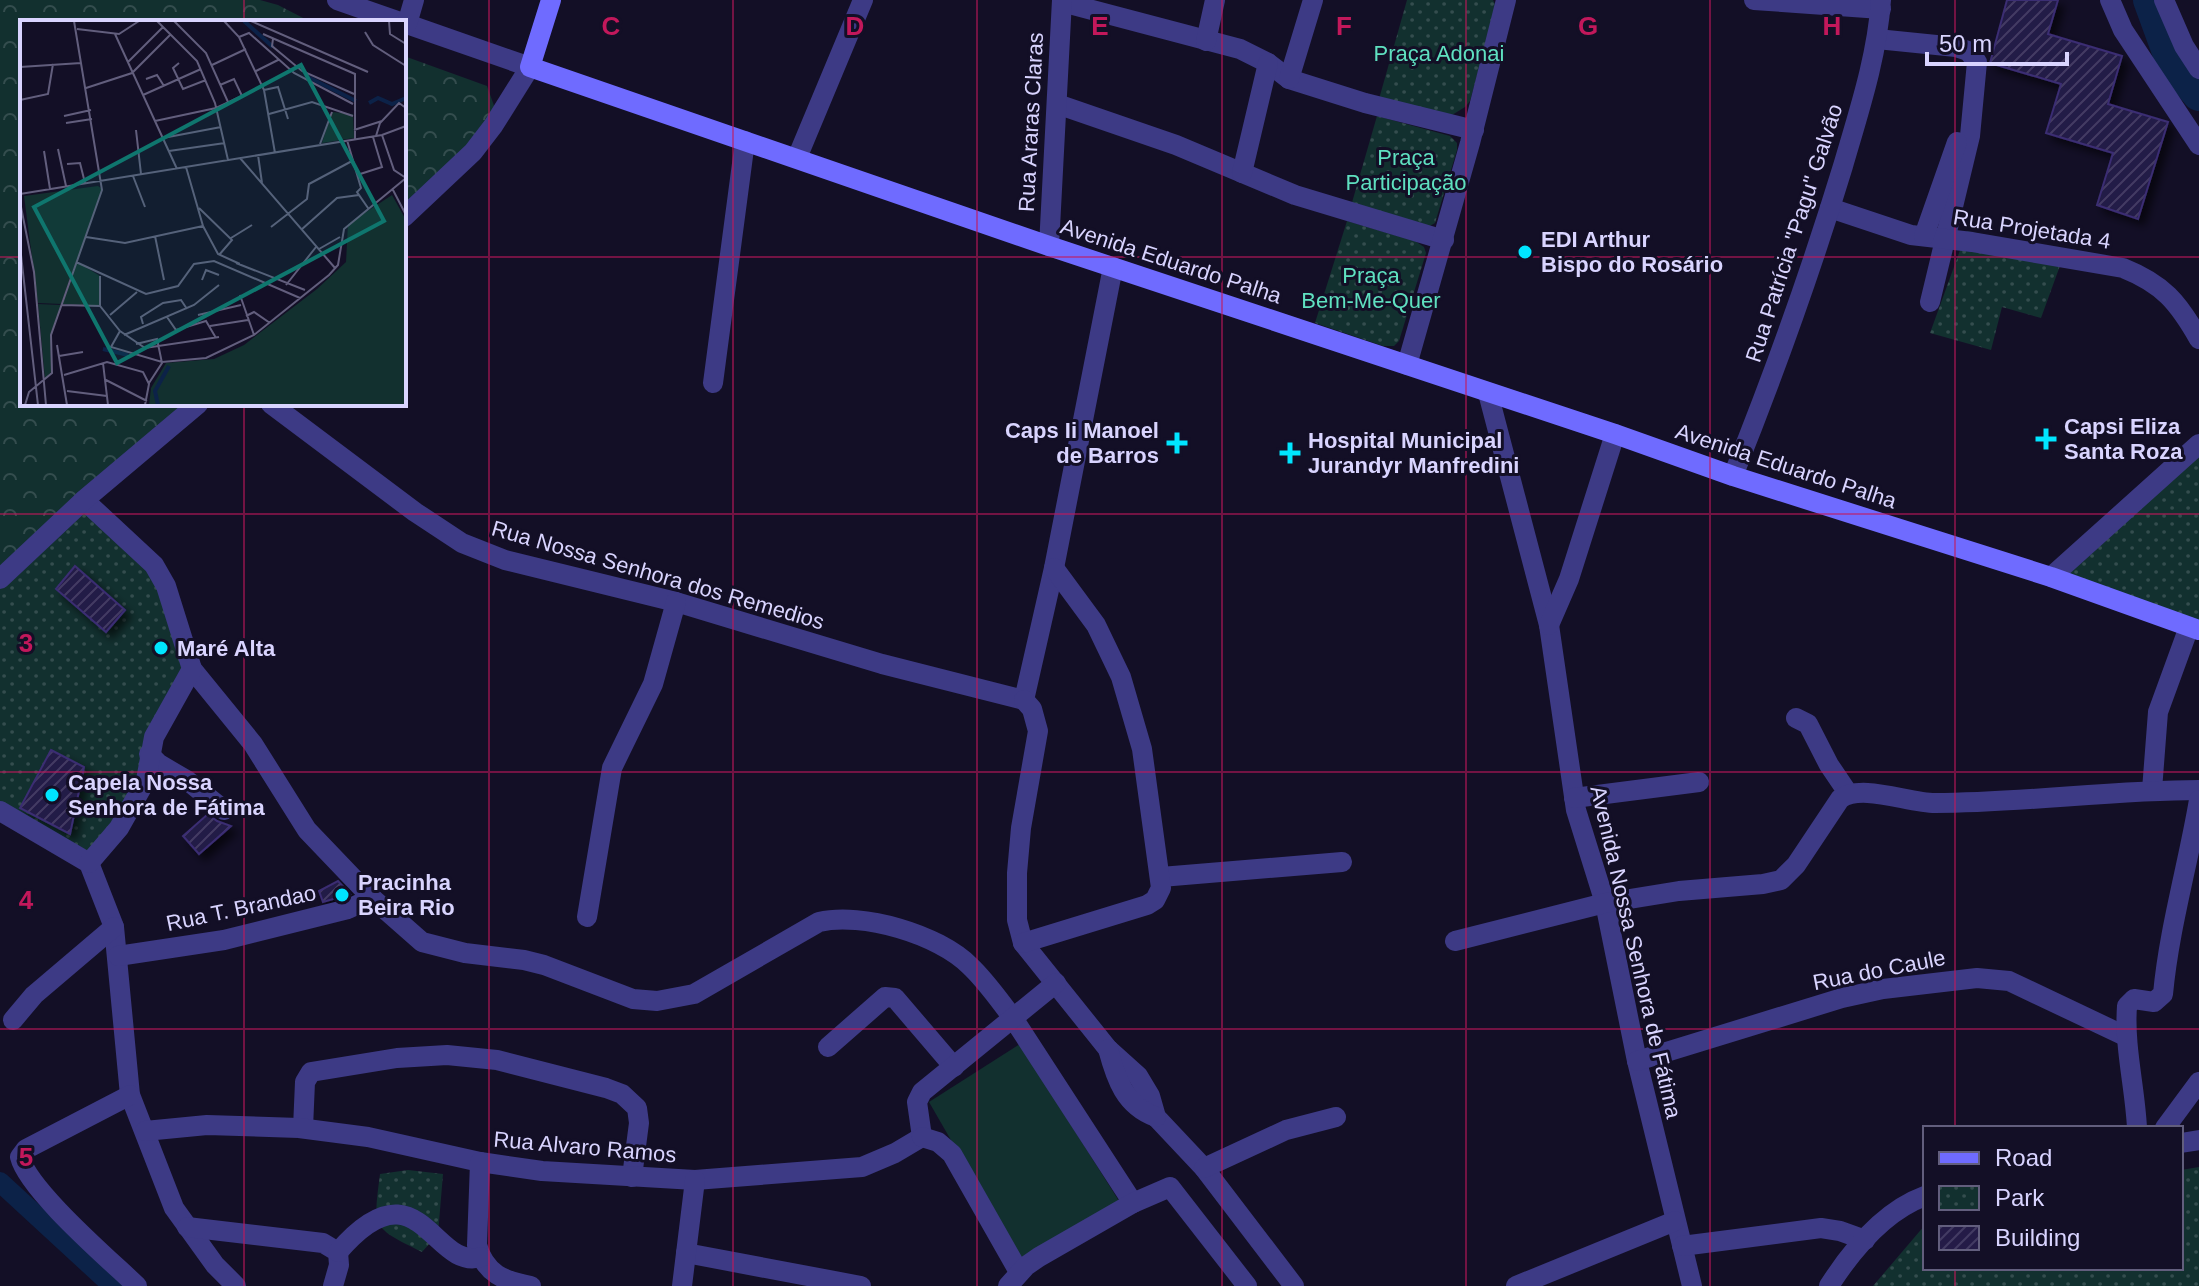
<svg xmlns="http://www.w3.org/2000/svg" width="2199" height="1286" font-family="Helvetica,sans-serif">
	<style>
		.grass { fill: #12302f }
		.forest { fill: url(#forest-crowns) }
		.park { fill: url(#park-dots) }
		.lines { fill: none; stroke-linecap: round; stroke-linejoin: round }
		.canal { stroke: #0c2248; stroke-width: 20 }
		.river { stroke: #0c2248; stroke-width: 34 }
		.building { fill: url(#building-hatch); stroke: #3b2d73; stroke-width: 2; filter: url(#shadow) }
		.street { stroke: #3d3a85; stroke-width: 20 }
		.secondary { stroke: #6f6bff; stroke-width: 20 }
		.grid { fill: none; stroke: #c2185b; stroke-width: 2; stroke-opacity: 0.55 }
		.poi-dot { fill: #00e5ff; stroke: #130f26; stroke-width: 3 }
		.labels { text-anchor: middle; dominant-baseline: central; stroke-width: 6; stroke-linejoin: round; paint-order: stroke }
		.park-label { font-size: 22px; fill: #5fe0c0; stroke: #130f26 }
		.street-label { font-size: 22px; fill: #d9d4ff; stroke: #130f26 }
		.poi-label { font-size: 22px; font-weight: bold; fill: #d9d4ff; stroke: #130f26; text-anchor: start }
		.inset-river { fill: none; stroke: #0c2248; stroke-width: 4 }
		.inset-road { fill: none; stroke: #625e7d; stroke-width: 2 }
		.view { fill: #0f766e; fill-opacity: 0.15; stroke: #0f766e; stroke-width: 4 }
		.inset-edge { fill: none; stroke: #d9d4ff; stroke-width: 4 }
		.grid-label { font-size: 26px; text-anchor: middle; font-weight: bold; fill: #c2185b; stroke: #130f26; stroke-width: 6; stroke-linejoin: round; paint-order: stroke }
	</style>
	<defs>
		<pattern id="forest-crowns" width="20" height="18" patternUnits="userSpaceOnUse" patternTransform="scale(2)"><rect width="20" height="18" fill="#12302f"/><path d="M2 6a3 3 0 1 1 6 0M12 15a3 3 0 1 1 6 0" fill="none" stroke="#344d4e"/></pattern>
		<pattern id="park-dots" width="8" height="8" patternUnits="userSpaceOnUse" patternTransform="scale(2)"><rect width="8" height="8" fill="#12302f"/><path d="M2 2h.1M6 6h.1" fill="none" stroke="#344d4e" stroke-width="1.8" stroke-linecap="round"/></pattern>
		<pattern id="building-hatch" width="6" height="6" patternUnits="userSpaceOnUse" patternTransform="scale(2)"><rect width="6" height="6" fill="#241b47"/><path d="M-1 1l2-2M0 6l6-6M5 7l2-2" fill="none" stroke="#433b63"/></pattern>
		<filter id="shadow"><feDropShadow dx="6" dy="6" stdDeviation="4" flood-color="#0009"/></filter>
	</defs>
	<rect width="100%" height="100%" fill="#130f26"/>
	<path class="grass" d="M1020,1044L1119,1201L1020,1260L929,1102Z"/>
	<g class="forest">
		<path d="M0,0H260L278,5L311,22H22V404H192L0,579Z"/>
		<path d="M404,56L487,86L498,117L404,212Z"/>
	</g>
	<g class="park">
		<path d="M1407,0H1493L1496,6L1470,101L1465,107L1452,115L1379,99Z"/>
		<path d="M1377,116L1450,136L1457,143V150L1435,223L1428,227L1351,206Z"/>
		<path d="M1347,221L1415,241L1424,247L1426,253L1399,341L1394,346H1383L1315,323Z"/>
		<path d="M1967,231L2065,252L2041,318L2002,307L1991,350L1930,333Z"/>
		<path d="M2199,444V623L2065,573Z"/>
		<path d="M85,503L150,567L191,668L141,770L89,863L0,807V584Z"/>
		<path d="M2199,1167V1286H1873L1925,1225V1268H2181V1170Z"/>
		<path d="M408,1170L443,1174L438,1234L422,1252C372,1227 373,1229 380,1174Z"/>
	</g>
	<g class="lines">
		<path class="canal" d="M0,1182L113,1286"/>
		<path class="river" d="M2150,0L2173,63L2199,94"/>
	</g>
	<g class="building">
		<path d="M2007,0H2058L2048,34L2122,56L2108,104L2168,122L2138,219L2097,205L2113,153L2046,133L2061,84L1990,63Z"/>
		<path d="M75,566L125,610L106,632L56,589Z"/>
		<path d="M51,750L84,767L70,834L20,808Z"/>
		<path d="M208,814L217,821L231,826L199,854L183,836Z"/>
		<path d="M338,881L350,894L323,902L319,891Z"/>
	</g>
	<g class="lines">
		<g class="street">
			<path d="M337,0L400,22"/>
			<path d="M1754,0L1881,9"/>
			<path d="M2110,0L2123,30L2199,145"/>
			<path d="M2164,0L2184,46L2199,69"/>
			<path d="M1062,2L1240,49L1268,63L1289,79L1365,103L1474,130"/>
			<path d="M404,23L530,67L493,126L473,152L404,217"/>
			<path d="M407,24L414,0"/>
			<path d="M1877,39L1956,47L1968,51L1977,62L1970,136L1930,302"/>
			<path d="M1206,41L1215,0"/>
			<path d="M1289,79L1313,0"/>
			<path d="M1057,104L1176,145L1295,195L1444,240"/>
			<path d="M797,158L863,0"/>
			<path d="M1242,173L1268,63"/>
			<path d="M1830,208L1911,235L1972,242L2123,268C2163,284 2178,302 2199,339"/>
			<path d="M1924,236L1957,142"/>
			<path d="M1049,246L1062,0"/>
			<path d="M1407,365L1470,143L1506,0"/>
			<path d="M713,383L745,141"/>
			<path d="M1488,393L1549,625L1576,810L1605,903L1637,1061L1692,1286"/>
			<path d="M271,404L415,512L462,543L505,560L676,602L882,664L1024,700L1054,568L1113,267"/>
			<path d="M1733,476C1774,374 1811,271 1843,166C1859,111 1877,57 1881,0"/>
			<path d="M84,500L154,565L166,586L192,669L253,744L307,830L372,898L422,942L465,953L524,960L544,965L633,999L657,1001L694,994L819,922C862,912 938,934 970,966C986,981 999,1000 1013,1018L1133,1203"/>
			<path d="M2051,577L2199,444"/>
			<path d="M0,579L84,500L198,404"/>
			<path d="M1549,625L1569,579L1615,434"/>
			<path d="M1024,700L1032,709L1038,731L1021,828L1017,873V920L1023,943L1108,1049L1138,1076L1150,1096L1156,1117L1204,1168L1294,1286"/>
			<path d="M1796,718L1808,724L1829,765L1848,793"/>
			<path d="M149,754L159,764L188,781L224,810"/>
			<path d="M2152,790L2158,712L2189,627"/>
			<path d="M1574,798L1699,782"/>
			<path d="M0,811L89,863L114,927L130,1095L174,1208L215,1265L236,1286"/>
			<path d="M89,863L119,828L146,780L154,737L192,669"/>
			<path d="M1161,877L1342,862"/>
			<path d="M587,917L612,768L653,684L676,602"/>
			<path d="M1455,941L1605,903L1679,891L1763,884L1781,880L1796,865L1840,799C1861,783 1908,803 1935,803C2023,803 2111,790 2199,790"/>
			<path d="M1023,943L1147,905L1155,900L1161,888L1142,749L1121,677L1096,625L1054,568"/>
			<path d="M118,956L224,940L348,909L372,898"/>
			<path d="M13,1020L34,995L114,927"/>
			<path d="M828,1047L885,997L895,998L954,1067"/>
			<path d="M1108,1049C1116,1079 1125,1106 1156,1117"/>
			<path d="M1637,1061L1842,998L1883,989L1977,978L2009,981L2125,1036"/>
			<path d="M130,1095L26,1149L20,1157C28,1190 110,1260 137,1286"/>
			<path d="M303,1128L305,1082L311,1072L397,1058L447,1055L497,1060L606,1088L622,1094L637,1108L639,1123L632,1177"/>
			<path d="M2137,1128C2135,1087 2124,1047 2127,1006L2134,999L2154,1002L2163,994C2169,929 2188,865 2199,800"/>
			<path d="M2165,1128L2199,1082"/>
			<path d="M145,1131L207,1125L299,1128L368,1137L480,1162L542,1171L695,1180L862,1167L895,1153L922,1137"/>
			<path d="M922,1137L917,1102L922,1092L1056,983"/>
			<path d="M922,1137L938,1142L952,1154L1019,1272"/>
			<path d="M2181,1143L2199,1140"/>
			<path d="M480,1162L477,1245C485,1274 504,1281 531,1286"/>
			<path d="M1204,1168L1286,1130L1336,1117"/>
			<path d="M187,1227L323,1243L338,1252L339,1265L333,1286"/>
			<path d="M1682,1246L1821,1228L1840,1231L1865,1240"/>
			<path d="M338,1252C419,1158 433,1272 481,1257"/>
			<path d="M686,1253L861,1286"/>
			<path d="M682,1286L695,1180"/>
			<path d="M1008,1286L1026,1266L1039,1257L1133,1203L1170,1187L1247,1286"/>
			<path d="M1516,1286L1675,1221"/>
			<path d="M1829,1286C1852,1250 1884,1211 1925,1196"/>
		</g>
		<path class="secondary" d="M551,0L530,67L1049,246L1615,434L1733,476L2051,577L2199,630"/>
	</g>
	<path class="grid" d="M244,0V22M489,0V1286M733,0V1286M977,0V1286M1222,0V1286M1466,0V1286M1710,0V1286M1955,0V1128M0,257H22M404,257H2199M244,404V1286M0,514H2199M0,772H2199M0,1029H2199M1955,1268V1286"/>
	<g class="poi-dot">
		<circle cx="1525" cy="252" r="8"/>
		<path d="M2042 427h8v8h8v8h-8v8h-8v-8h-8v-8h8z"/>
		<path d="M1173 431h8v8h8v8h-8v8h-8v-8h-8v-8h8z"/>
		<path d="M1286 441h8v8h8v8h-8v8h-8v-8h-8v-8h8z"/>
		<circle cx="161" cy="648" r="8"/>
		<circle cx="52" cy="795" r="8"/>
		<circle cx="342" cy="895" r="8"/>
	</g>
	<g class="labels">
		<g class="park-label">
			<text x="1439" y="53">Praça Adonai</text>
			<text x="1406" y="157">Praça<tspan x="1406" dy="25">Participação</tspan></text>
			<text x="1371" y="275">Praça<tspan x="1371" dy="25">Bem-Me-Quer</tspan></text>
		</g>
		<g class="street-label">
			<text transform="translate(1031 122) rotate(-87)">Rua Araras Claras</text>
			<text transform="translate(2032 229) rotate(9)">Rua Projetada 4</text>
			<text transform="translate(1794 233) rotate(-72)">Rua Patrícia "Pagu" Galvão</text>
			<text transform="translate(1171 261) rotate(18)">Avenida Eduardo Palha</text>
			<text transform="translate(1786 466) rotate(18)">Avenida Eduardo Palha</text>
			<text transform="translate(658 575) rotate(16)">Rua Nossa Senhora dos Remedios</text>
			<text transform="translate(241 908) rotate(-12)">Rua T. Brandao</text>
			<text transform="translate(1636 952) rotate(77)">Avenida Nossa Senhora de Fátima</text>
			<text transform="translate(1879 970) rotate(-11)">Rua do Caule</text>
			<text transform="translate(585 1147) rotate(5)">Rua Alvaro Ramos</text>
		</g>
		<g class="poi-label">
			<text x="1541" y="239">EDI Arthur<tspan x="1541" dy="25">Bispo do Rosário</tspan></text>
			<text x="2064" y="426">Capsi Eliza<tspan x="2064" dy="25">Santa Roza</tspan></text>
			<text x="1159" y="430" text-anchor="end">Caps Ii Manoel<tspan x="1159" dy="25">de Barros</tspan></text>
			<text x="1308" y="440">Hospital Municipal<tspan x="1308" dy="25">Jurandyr Manfredini</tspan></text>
			<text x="177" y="648">Maré Alta</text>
			<text x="68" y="782">Capela Nossa<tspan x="68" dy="25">Senhora de Fátima</tspan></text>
			<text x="358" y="882">Pracinha<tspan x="358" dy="25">Beira Rio</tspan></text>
		</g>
	</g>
	<g transform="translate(20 20)">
		<rect width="386" height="386" fill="#130f26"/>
		<path d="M18,284L41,285L31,314L32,351L25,359Z" fill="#12302f"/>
		<path d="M78,166L82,169L41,284L18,283L4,176Z" fill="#12302f"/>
		<path d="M312,92L333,94L334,118L302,123ZM372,175L386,200V385H129L131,368L146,343L194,339L224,325L297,269L326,242L328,204ZM57,242L80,256V286L42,284Z" fill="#12302f"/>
		<path class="inset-river" d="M224,1L253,27M288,57L336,81M349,83L358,78L372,84L386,78M83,329L108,335M138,385L135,371L149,346"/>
		<path class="inset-road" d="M137,1L177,41L195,83L208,140M154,1L186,33L208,82M204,1L219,17L244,70L255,133M231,1L348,52M369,1L370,14L386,24M57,9L99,14L119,1M345,12L353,25L386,46M95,14L157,149M243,14L335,54V119M219,17L229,13L274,53L333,84M253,19L252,26L282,51L334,74M108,42L143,7M159,43L153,48L163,69L186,60M192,45L226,29M0,47L61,43M236,51L258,40M126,59L137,55L144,66M200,65L214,59L222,76M66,68L112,53L151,14M244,70L258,67L268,99M123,75L181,49M0,80L28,74L33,44M249,94L292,82L333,96M44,96L71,90M135,101L196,88L243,66M46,103L72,99M116,110L121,154M334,110L362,101M362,115L374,150L386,158M356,116L360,103L379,83L386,88M143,118L201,107M327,120L341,168L337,172L348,188M300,124L312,92M38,129L46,166M24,131L30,169M149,131L205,123M238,135L242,163M220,138L315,248M47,144L60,143L65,163M337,155L362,147L353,117M113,156L125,187M373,170L386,195M0,174L362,115L386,106M0,182L14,252L26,385M179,188L212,220L199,235M183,206L198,234L220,244M251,207L287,179L289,164L332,141M281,210L317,178L339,175M135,216L144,260M66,217L105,223L183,206L166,147M211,218L232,205M0,226L18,385M299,229L320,217M56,242L126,274L158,266L174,244L194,241L280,278M216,243L285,270M80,256V286M182,260L186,250L199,255M266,265L296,227M220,275L234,315M42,285L80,286L100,311L125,328L199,317M90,295L117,272M178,295L221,285M226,296L234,292L250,303M147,297L156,310L186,301L196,318M123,304L121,297L143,283L161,280L167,289M190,306L228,300M100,311L91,327L142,342L186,338L234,315L309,255L318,245L324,209L386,158M104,315L174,285L199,265M116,324L137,319L142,343L129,363M37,325L47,385M39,336L63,332M83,343L88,385M44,355L87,342L123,352L129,364L125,385M84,359L127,381M47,371L87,376M5,385L9,372L32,353L31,315L82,170L54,1"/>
		<path class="view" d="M281,45L364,201L97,343L14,187Z"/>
		<rect width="386" height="386" class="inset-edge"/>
	</g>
	<g class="grid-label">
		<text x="611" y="35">C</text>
		<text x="855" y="35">D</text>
		<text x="1100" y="35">E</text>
		<text x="1344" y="35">F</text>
		<text x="1588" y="35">G</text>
		<text x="1832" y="35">H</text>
		<text x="26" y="652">3</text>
		<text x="26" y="909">4</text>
		<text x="26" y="1166">5</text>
	</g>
	<rect x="1923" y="1126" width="260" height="144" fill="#130f26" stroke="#625e7d" stroke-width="2"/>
	<rect x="1939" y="1152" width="40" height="12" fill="#6f6bff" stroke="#625e7d" stroke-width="2"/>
	<text x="1995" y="1166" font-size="24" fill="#d9d4ff">Road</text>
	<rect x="1939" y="1186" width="40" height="24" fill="url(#park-dots)" stroke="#625e7d" stroke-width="2"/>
	<text x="1995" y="1206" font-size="24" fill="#d9d4ff">Park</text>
	<rect x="1939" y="1226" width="40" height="24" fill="url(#building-hatch)" stroke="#625e7d" stroke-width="2"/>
	<text x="1995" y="1246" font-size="24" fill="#d9d4ff">Building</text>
	<path d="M1927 52v12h140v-12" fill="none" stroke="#d9d4ff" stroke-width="4"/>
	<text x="1939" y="52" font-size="24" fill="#d9d4ff" stroke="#130f26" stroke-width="6" paint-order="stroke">50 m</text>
</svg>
